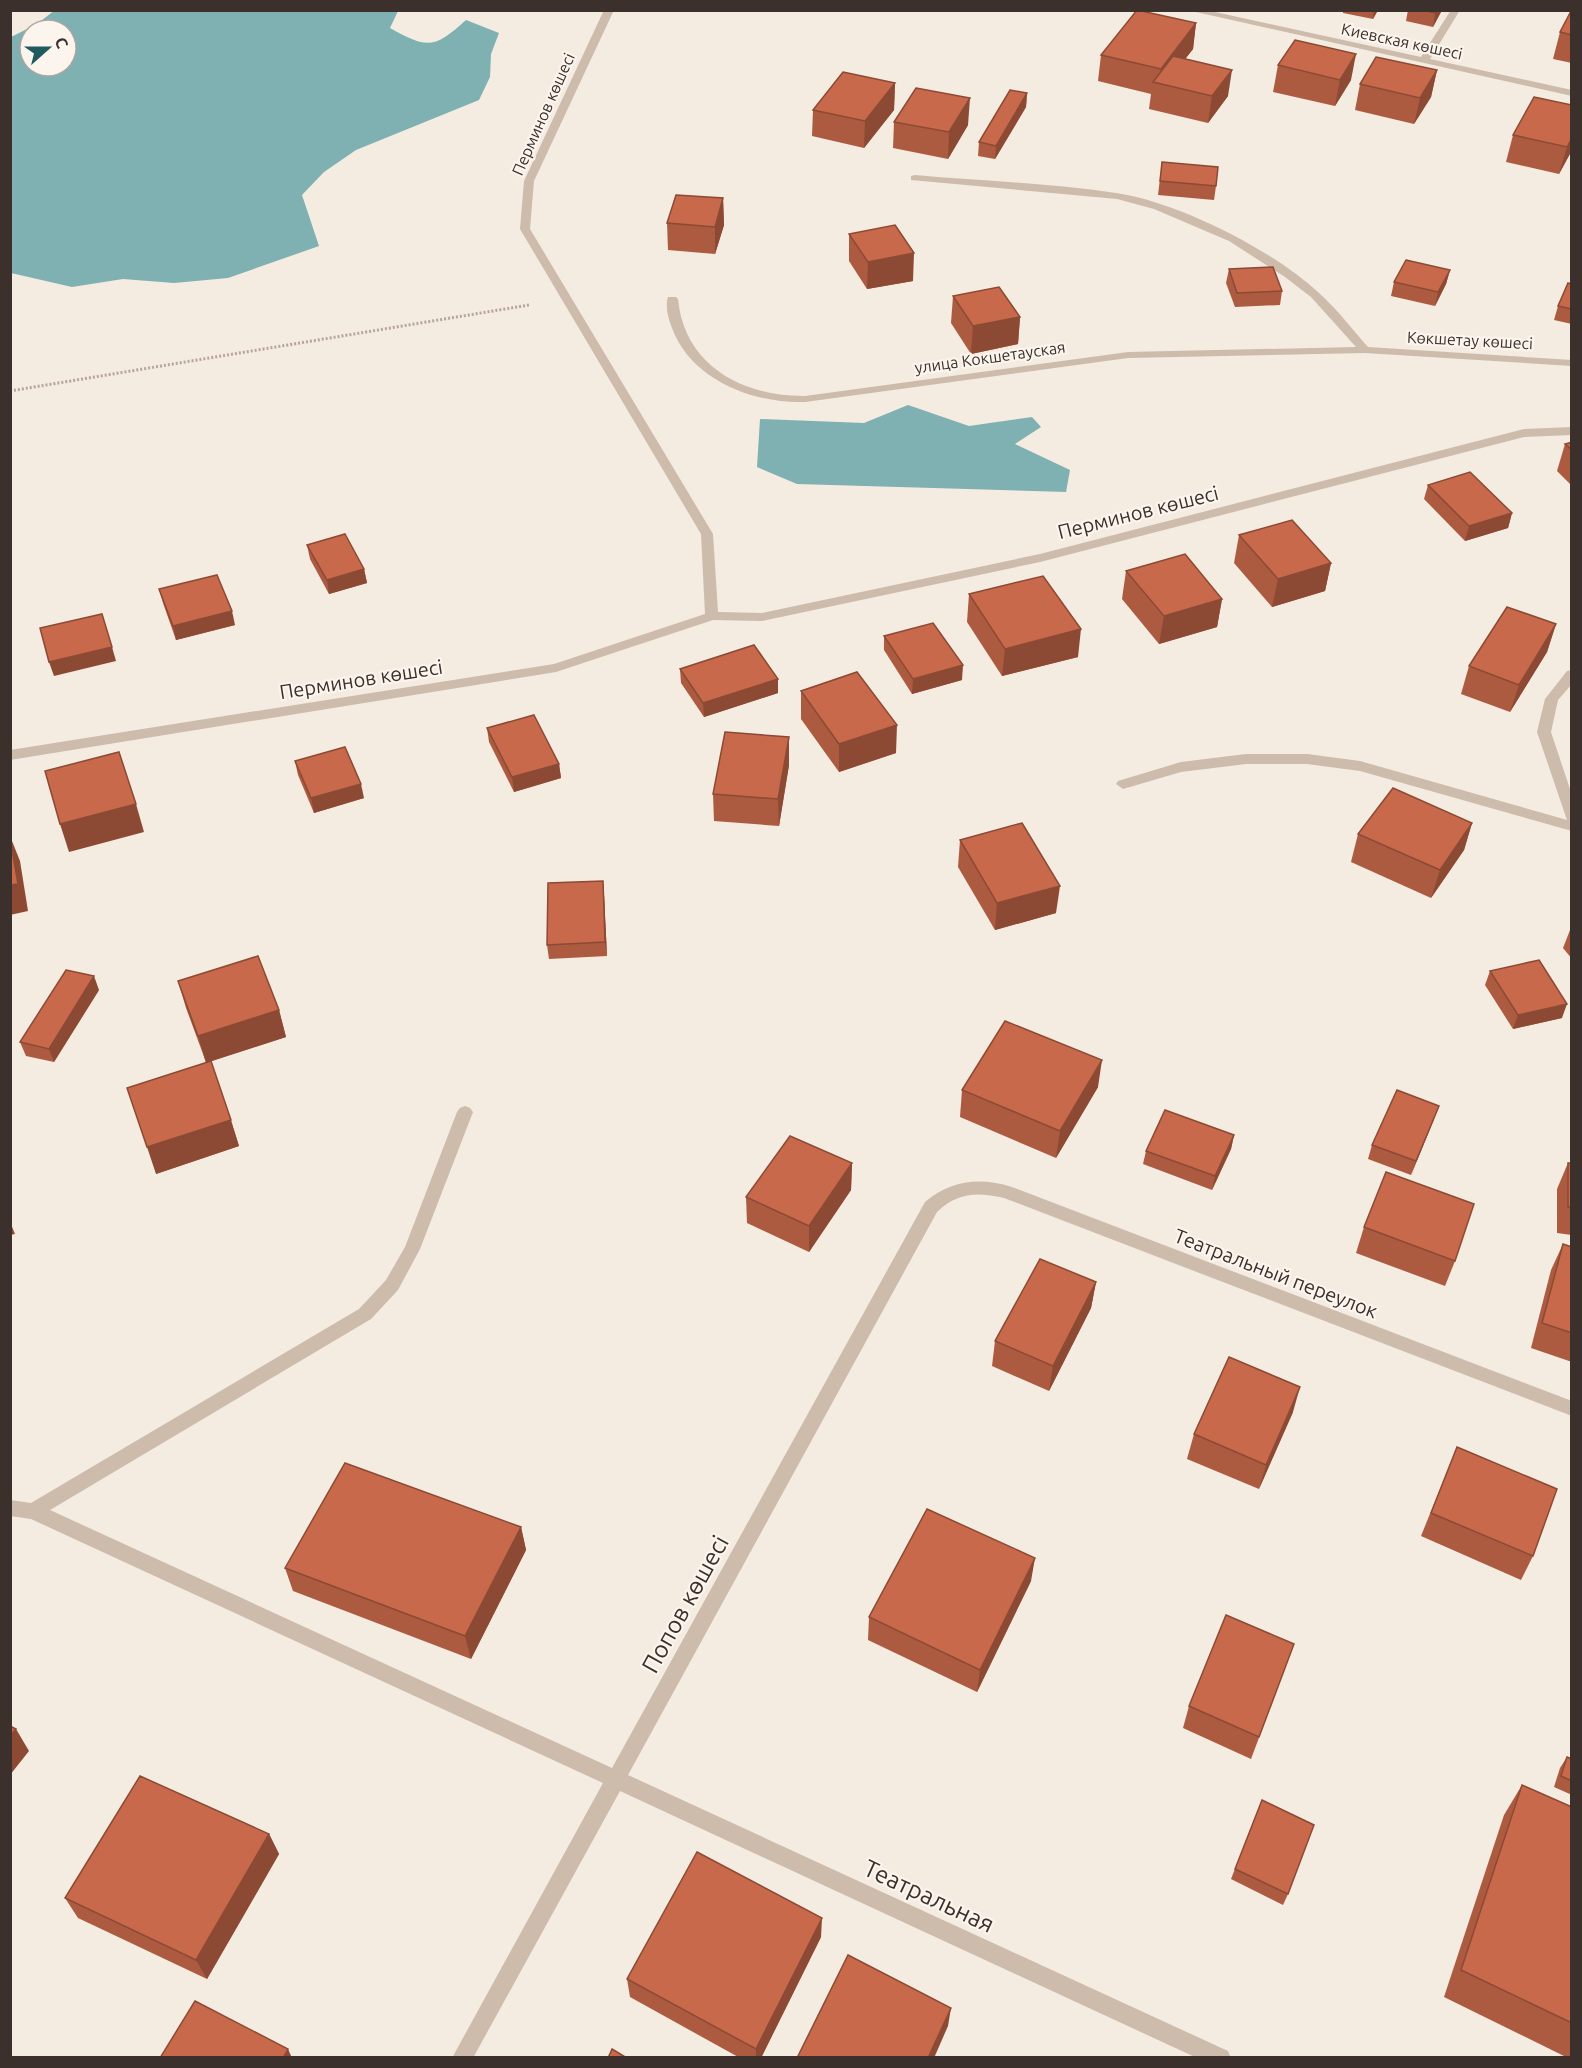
<svg xmlns="http://www.w3.org/2000/svg" width="1582" height="2068" font-family="Ubuntu,sans-serif">
	<style>
		.water { fill: #7fb0b2; fill-rule: evenodd }
		.lines { fill: none; stroke-linecap: round; stroke-linejoin: round }
		.path { stroke: #b9a596; stroke-width: 3; stroke-dasharray: 2 2; stroke-linecap: butt }
		.minor { fill: #cdbbac; fill-rule: evenodd }
		.wall { fill: #ac5a40 }
		.shaded-wall { fill: #8c4a34 }
		.building { fill: #c8694b; stroke: #8c4a34; stroke-width: 1.5 }
		.labels { text-anchor: middle; dominant-baseline: central; stroke-width: 4.5; stroke-linejoin: round; paint-order: stroke }
		.far-street-label { font-size: 16px; fill: #3b302b; stroke: #fbf5ee }
		.street-label { font-size: 20px; fill: #3b302b; stroke: #fbf5ee }
		.near-street-label { font-size: 24px; fill: #3b302b; stroke: #fbf5ee }
	</style>
	<rect width="100%" height="100%" fill="#f4ebe1"/>
	<g class="water">
		<path d="M55,10L398,11L390,28C428,49 434,49 466,20L499,33L491,54L490,77L479,100L356,150L324,172L302,195L319,246L228,278L174,283L123,279L72,287L11,273V37L37,24ZM30,30H66V66H30Z"/>
		<path d="M908,405L969,426L1032,417L1041,427L1015,444L1070,470L1066,492L797,484L757,467L760,419L864,423Z"/>
	</g>
	<g class="lines">
		<path class="path" d="M10,391L529,305"/>
		<g class="minor">
			<path d="M604,10H614L534,181L530,229L713,534L718,612L762,613L1040,554L1524,429L1572,427V435L1524,437L1040,562L762,621L713,620L556,672L10,760V750L554,664L705,614L701,534L520,229L524,181Z"/>
			<path d="M1187,10H1206L1421,57L1451,10H1460L1430,59L1572,90V96Z"/>
			<path d="M915,175C982,181 1049,183 1116,193C1178,202 1273,250 1319,293C1337,309 1352,329 1368,347L1572,360V366L1365,353L1128,358L805,402C754,404 691,380 672,328C668,318 665,306 668,297H676L678,299C684,365 743,397 805,396L1128,352L1356,347L1311,297L1285,277L1229,241L1154,209L1117,199L911,180V176Z"/>
			<path d="M1572,670V684L1558,700L1551,732L1572,795V831L1360,771L1307,764H1246L1181,772L1123,789L1116,784L1118,781L1181,762L1246,754H1307L1360,761L1567,820L1537,732L1545,699L1567,671Z"/>
			<path d="M465,1106L470,1108L473,1112L420,1249L398,1290L371,1319L50,1510L612,1768L925,1202C951,1180 980,1177 1012,1187L1572,1401V1416L1004,1198C977,1192 958,1192 937,1212L628,1775L1228,2051L1231,2058H1197L620,1791L473,2058H452L603,1783L31,1519L10,1516V1500L31,1503L359,1309L386,1280L405,1247L457,1112L460,1108Z"/>
		</g>
	</g>
	<g class="wall">
		<path d="M1343,10H1378L1373,19L1343,13Z"/>
		<path d="M1408,10H1442L1433,27L1406,21Z"/>
		<path d="M1572,11V63L1553,59L1560,32Z"/>
		<path d="M1196,23L1193,49L1185,59L1228,96L1208,123L1149,109L1151,94L1098,81L1101,55Z"/>
		<path d="M1278,65L1351,80L1335,106L1273,92Z"/>
		<path d="M1437,70L1431,97L1414,124L1355,110L1360,84Z"/>
		<path d="M895,83L894,110L864,148L812,136L813,110Z"/>
		<path d="M1027,93L1026,107L995,159L978,156L979,142Z"/>
		<path d="M1572,105V150L1559,174L1506,162L1513,135Z"/>
		<path d="M894,122L968,125L948,159L893,148Z"/>
		<path d="M1162,162L1216,186L1214,200L1158,195Z"/>
		<path d="M723,198L724,225L715,254L668,250L667,223Z"/>
		<path d="M849,234L913,281L867,289L849,261Z"/>
		<path d="M1229,269L1282,291L1280,305L1235,307L1226,283Z"/>
		<path d="M1450,270L1446,284L1435,306L1391,296L1394,282Z"/>
		<path d="M1572,284V324L1554,320L1558,306Z"/>
		<path d="M953,296L1020,317L1018,344L971,354L951,323Z"/>
		<path d="M1572,442V486L1557,471L1565,444Z"/>
		<path d="M1428,485L1512,513L1508,528L1465,541L1424,499Z"/>
		<path d="M1239,535L1331,563L1325,591L1272,607L1234,563Z"/>
		<path d="M307,545L364,569L367,583L329,594L310,559Z"/>
		<path d="M1126,571L1222,599L1217,627L1159,644L1122,599Z"/>
		<path d="M159,589L235,625L176,640L163,603Z"/>
		<path d="M969,594L1078,657L1002,676L967,622Z"/>
		<path d="M1556,624L1547,652L1510,712L1461,694L1469,666Z"/>
		<path d="M884,636L962,680L912,694L884,650Z"/>
		<path d="M680,669L778,679V693L704,717L681,683Z"/>
		<path d="M801,691L896,753L839,772L801,719Z"/>
		<path d="M487,728L559,764L561,778L514,792L489,742Z"/>
		<path d="M789,737V765L779,826L714,821L713,794Z"/>
		<path d="M295,761L364,798L314,813L298,775Z"/>
		<path d="M1472,823L1464,850L1431,898L1351,862L1358,834Z"/>
		<path d="M960,840L1056,913L995,930L958,867Z"/>
		<path d="M604,895L607,956L549,959L547,945Z"/>
		<path d="M1572,925V959L1563,948Z"/>
		<path d="M1490,971L1562,1018L1513,1029L1485,985Z"/>
		<path d="M178,981L279,1010L286,1037L211,1061L239,1146L156,1174L206,1062L186,1008Z"/>
		<path d="M99,990L54,1062L26,1056L20,1042Z"/>
		<path d="M1098,1087L1056,1158L960,1117L962,1090Z"/>
		<path d="M1434,1119L1411,1175L1368,1159L1372,1145Z"/>
		<path d="M1234,1135L1231,1149L1212,1190L1143,1164L1146,1151Z"/>
		<path d="M852,1163L851,1190L809,1252L747,1223L746,1197Z"/>
		<path d="M1568,1163H1572V1235L1557,1233V1189Z"/>
		<path d="M1364,1227L1455,1261L1445,1286L1356,1253Z"/>
		<path d="M1563,1244L1572,1247V1362L1531,1348L1551,1270Z"/>
		<path d="M1096,1282L1091,1308L1049,1391L992,1366L995,1341Z"/>
		<path d="M1293,1412L1259,1489L1187,1459L1194,1434Z"/>
		<path d="M1457,1447L1533,1556L1521,1580L1421,1536Z"/>
		<path d="M521,1527L526,1550L471,1659L293,1591L285,1568Z"/>
		<path d="M1031,1581L977,1692L868,1640L869,1617Z"/>
		<path d="M1294,1644L1251,1759L1183,1728L1189,1706Z"/>
		<path d="M1567,1757L1572,1759V1795L1554,1787L1560,1768Z"/>
		<path d="M1522,1785L1572,1807V2058H1568L1444,1997L1504,1815Z"/>
		<path d="M1262,1800L1288,1894L1283,1905L1231,1879Z"/>
		<path d="M269,1834L279,1854L207,1979L78,1918L65,1898Z"/>
		<path d="M821,1937L761,2058H740L630,1997L627,1979Z"/>
	</g>
	<g class="shaded-wall">
		<path d="M1374,10H1378L1373,19Z"/>
		<path d="M1437,10H1442L1433,27L1435,13Z"/>
		<path d="M1196,23L1193,49L1165,85L1159,84L1161,69Z"/>
		<path d="M1356,54L1351,80L1335,106L1340,80Z"/>
		<path d="M1232,70L1228,96L1208,123L1212,96Z"/>
		<path d="M1437,70L1431,97L1414,124L1420,98Z"/>
		<path d="M895,83L894,110L864,148L865,121Z"/>
		<path d="M1027,93L1026,107L995,159L996,146Z"/>
		<path d="M970,98L968,125L948,159L949,132Z"/>
		<path d="M1572,138V150L1559,174L1567,147Z"/>
		<path d="M723,198L724,225L715,254V227Z"/>
		<path d="M914,253L913,281L867,289L868,262Z"/>
		<path d="M1450,270L1446,284L1435,306L1438,292Z"/>
		<path d="M1020,317L1018,344L971,354L973,326Z"/>
		<path d="M1512,513L1508,528L1465,541L1469,526Z"/>
		<path d="M1331,563L1325,591L1272,607L1278,579Z"/>
		<path d="M364,569L367,583L329,594L327,580Z"/>
		<path d="M1222,599L1217,627L1159,644L1164,616Z"/>
		<path d="M232,611L235,625L176,640L173,626Z"/>
		<path d="M1556,624L1547,652L1510,712L1519,685Z"/>
		<path d="M1081,629L1078,657L1002,676L1005,649Z"/>
		<path d="M112,647L116,661L54,676L49,662Z"/>
		<path d="M963,665L962,680L912,694L913,679Z"/>
		<path d="M778,679V693L704,717L703,703Z"/>
		<path d="M897,725L896,753L839,772V744Z"/>
		<path d="M789,737V765L779,826L778,799Z"/>
		<path d="M559,764L561,778L514,792L512,777Z"/>
		<path d="M361,784L364,798L314,813L311,798Z"/>
		<path d="M136,804L144,832L69,852L60,824Z"/>
		<path d="M1472,823L1464,850L1431,898L1440,870Z"/>
		<path d="M10,836L20,861L28,911L10,915Z"/>
		<path d="M603,881L604,895L607,956L605,942Z"/>
		<path d="M1060,886L1056,913L995,930L997,903Z"/>
		<path d="M94,976L99,990L54,1062L49,1049Z"/>
		<path d="M1567,1004L1562,1018L1513,1029L1518,1015Z"/>
		<path d="M279,1010L286,1037L206,1063L198,1036Z"/>
		<path d="M1102,1060L1098,1087L1056,1158L1060,1131Z"/>
		<path d="M1439,1106L1434,1119L1411,1175L1416,1161Z"/>
		<path d="M231,1120L239,1146L156,1174L147,1147Z"/>
		<path d="M1234,1135L1231,1149L1212,1190L1215,1176Z"/>
		<path d="M852,1163L851,1190L809,1252V1226Z"/>
		<path d="M10,1222L15,1234L10,1235Z"/>
		<path d="M1096,1282L1091,1308L1049,1391L1053,1366Z"/>
		<path d="M1300,1387L1293,1412L1259,1489L1266,1465Z"/>
		<path d="M521,1527L526,1550L471,1659L465,1636Z"/>
		<path d="M1035,1558L1031,1581L977,1692L980,1670Z"/>
		<path d="M16,1729L29,1751L10,1775V1736Z"/>
		<path d="M269,1834L279,1854L207,1979L196,1960Z"/>
		<path d="M822,1918L821,1937L761,2058H756V2049Z"/>
		<path d="M951,2008L948,2026L934,2058H928Z"/>
		<path d="M288,2049L292,2058H283Z"/>
	</g>
	<g class="building">
		<path d="M1137,10L1196,23L1161,69L1101,55Z"/>
		<path d="M1422,10H1437L1435,13Z"/>
		<path d="M1571,11L1572,35L1560,32Z"/>
		<path d="M1295,40L1356,54L1340,80L1278,65Z"/>
		<path d="M1173,56L1232,70L1212,96L1153,82Z"/>
		<path d="M1376,57L1437,70L1420,98L1360,84Z"/>
		<path d="M843,72L895,83L865,121L813,110Z"/>
		<path d="M916,88L970,98L949,132L894,122Z"/>
		<path d="M1010,90L1027,93L996,146L979,142Z"/>
		<path d="M1534,97L1572,105V138L1567,147L1513,135Z"/>
		<path d="M1162,162L1218,167L1216,186L1160,181Z"/>
		<path d="M676,195L723,198L715,227L667,223Z"/>
		<path d="M895,225L914,253L868,262L849,234Z"/>
		<path d="M1406,260L1450,270L1438,292L1394,282Z"/>
		<path d="M1273,267L1282,291L1237,293L1229,269Z"/>
		<path d="M1568,283L1572,284V309L1558,306Z"/>
		<path d="M999,287L1020,317L973,326L953,296Z"/>
		<path d="M1572,442V450L1565,444Z"/>
		<path d="M1470,472L1512,513L1469,526L1428,485Z"/>
		<path d="M1292,520L1331,563L1278,579L1239,535Z"/>
		<path d="M345,534L364,569L327,580L307,545Z"/>
		<path d="M1185,554L1222,599L1164,616L1126,571Z"/>
		<path d="M217,575L232,611L173,626L159,589Z"/>
		<path d="M1043,576L1081,629L1005,649L969,594Z"/>
		<path d="M1507,607L1556,624L1519,685L1469,666Z"/>
		<path d="M102,614L112,647L49,662L40,628Z"/>
		<path d="M933,623L963,665L913,679L884,636Z"/>
		<path d="M754,645L778,679L703,703L680,669Z"/>
		<path d="M857,672L897,725L839,744L801,691Z"/>
		<path d="M534,715L559,764L512,777L487,728Z"/>
		<path d="M725,732L789,737L778,799L713,794Z"/>
		<path d="M345,747L361,784L311,798L295,761Z"/>
		<path d="M119,752L136,804L60,824L45,771Z"/>
		<path d="M1393,788L1472,823L1440,870L1358,834Z"/>
		<path d="M1022,823L1060,886L997,903L960,840Z"/>
		<path d="M10,838L18,884L10,885Z"/>
		<path d="M603,881L605,942L547,945L548,883Z"/>
		<path d="M258,956L279,1010L198,1036L178,981Z"/>
		<path d="M1539,960L1567,1004L1518,1015L1490,971Z"/>
		<path d="M66,970L94,976L49,1049L20,1042Z"/>
		<path d="M1005,1021L1102,1060L1060,1131L962,1090Z"/>
		<path d="M211,1061L231,1120L147,1147L127,1088Z"/>
		<path d="M1397,1090L1439,1106L1416,1161L1372,1145Z"/>
		<path d="M1165,1110L1234,1135L1215,1176L1146,1151Z"/>
		<path d="M790,1136L852,1163L809,1226L746,1197Z"/>
		<rect x="1568" y="1163" width="4" height="44"/>
		<path d="M1386,1172L1474,1204L1455,1261L1364,1227Z"/>
		<path d="M1563,1244L1572,1247V1333L1542,1323Z"/>
		<path d="M1040,1259L1096,1282L1053,1366L995,1341Z"/>
		<path d="M1229,1357L1300,1387L1266,1465L1194,1434Z"/>
		<path d="M1457,1447L1557,1489L1533,1556L1431,1513Z"/>
		<path d="M345,1463L521,1527L465,1636L285,1568Z"/>
		<path d="M927,1509L1035,1558L980,1670L869,1617Z"/>
		<path d="M1226,1615L1294,1644L1259,1737L1189,1706Z"/>
		<path d="M10,1726L16,1729L10,1736Z"/>
		<path d="M1567,1757L1572,1759V1781L1561,1776Z"/>
		<path d="M140,1776L269,1834L196,1960L65,1898Z"/>
		<path d="M1522,1785L1572,1807V2023L1461,1970Z"/>
		<path d="M1262,1800L1314,1825L1288,1894L1235,1869Z"/>
		<path d="M697,1852L822,1918L756,2049L627,1979Z"/>
		<path d="M848,1955L951,2008L928,2058H797Z"/>
		<path d="M195,2001L288,2049L283,2058H160Z"/>
		<path d="M612,2049L627,2058H608Z"/>
	</g>
	<g class="labels">
		<g class="far-street-label">
			<text transform="translate(1402 41) rotate(12)">Киевская көшесі</text>
			<text transform="translate(543 114) rotate(-66)">Перминов көшесі</text>
			<text transform="translate(1470 340) rotate(3)">Көкшетау көшесі</text>
			<text transform="translate(990 357) rotate(-8)">улица Кокшетауская</text>
		</g>
		<g class="street-label">
			<text transform="translate(1138 512) rotate(-14)">Перминов көшесі</text>
			<text transform="translate(361 679) rotate(-9)">Перминов көшесі</text>
			<text transform="translate(1276 1273) rotate(21)">Театральный переулок</text>
		</g>
		<g class="near-street-label">
			<text transform="translate(685 1604) rotate(-61)">Попов көшесі</text>
			<text transform="translate(929 1896) rotate(25)">Театральная</text>
		</g>
	</g>
	<rect width="1582" height="2068" fill="none" stroke="#3b302b" stroke-width="24"/>
	<g transform="translate(48 48) rotate(69)"><circle r="28" fill="#fbf5ee" stroke="#aea6a0" stroke-width="1.5"/>
	<path d="M0-4.5L10 22L0 15L-10 22Z" fill="#1f5a5e"/>
	<text y="-9" font-size="16" font-weight="bold" text-anchor="middle" fill="#3b302b">С</text>
	</g>
</svg>
